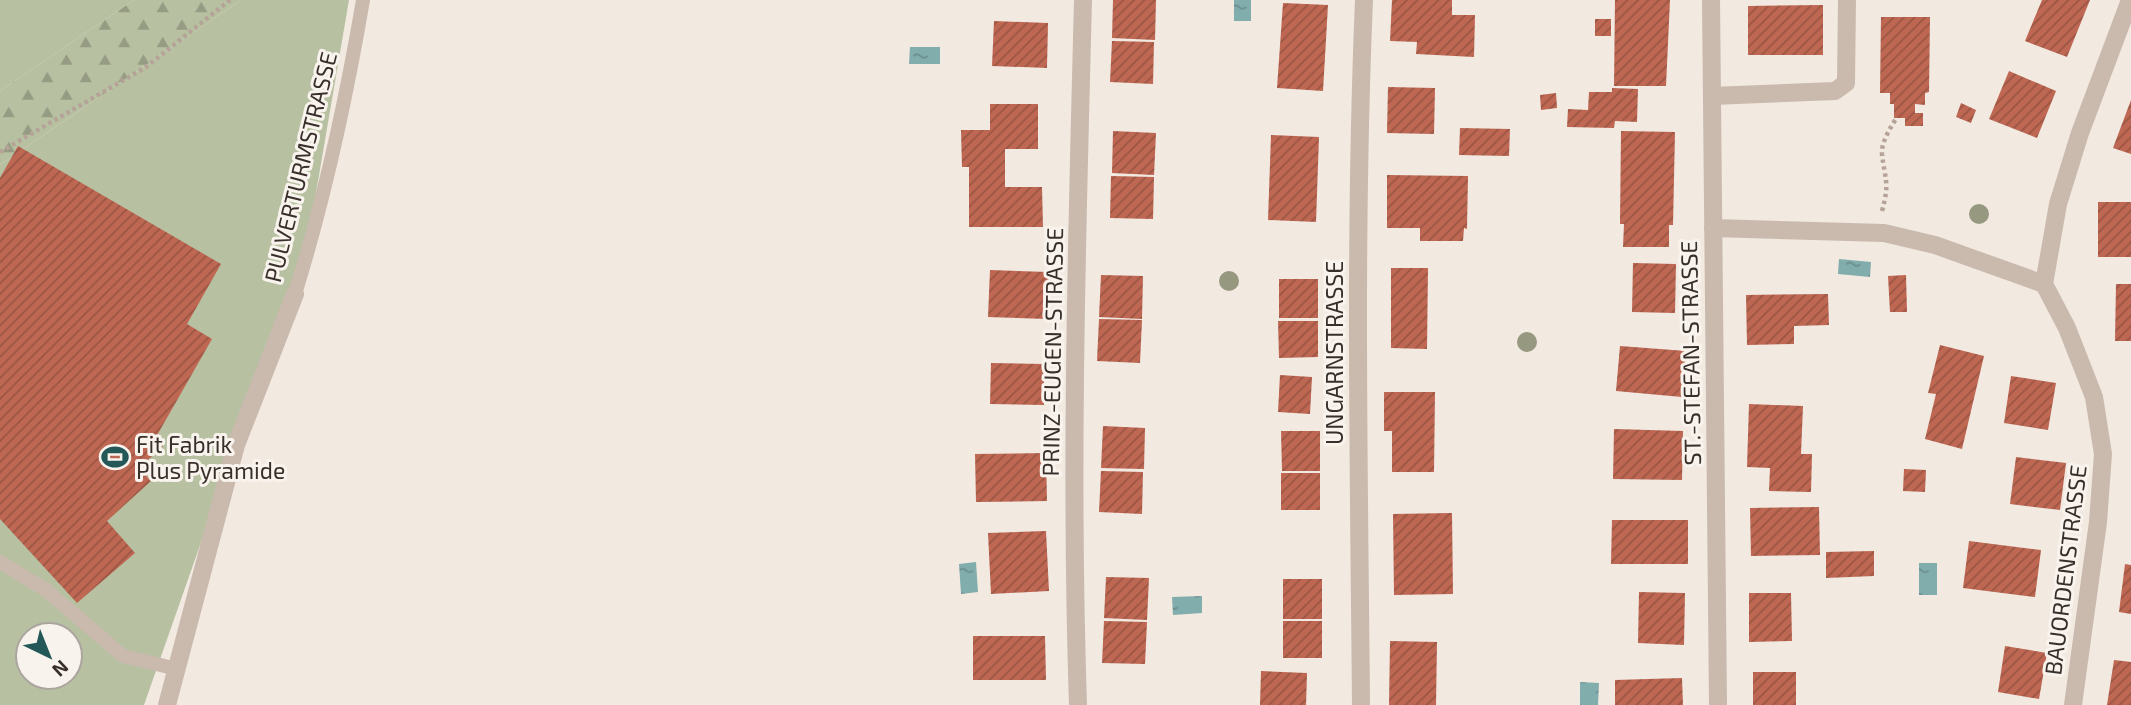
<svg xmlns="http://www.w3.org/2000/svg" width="2131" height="705" font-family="'Exo 2',sans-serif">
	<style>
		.green { fill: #b7c0a1; fill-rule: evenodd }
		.forest { fill: url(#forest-firs) }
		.water { fill: url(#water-ripples) }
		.building { fill: url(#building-hatch) }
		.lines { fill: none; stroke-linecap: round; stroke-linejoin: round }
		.path { stroke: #b5a397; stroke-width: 4.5; stroke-dasharray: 3.5 3.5; stroke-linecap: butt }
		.lane { stroke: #cab9ad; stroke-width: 14 }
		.street { stroke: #cab9ad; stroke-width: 18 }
		.tree { fill: #969880 }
		.labels { text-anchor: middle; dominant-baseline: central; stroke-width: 6; stroke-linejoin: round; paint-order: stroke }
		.street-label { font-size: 23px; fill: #382f2b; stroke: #f9f3ed }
		.poi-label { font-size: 23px; fill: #382f2b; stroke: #f9f3ed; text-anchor: start }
	</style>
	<defs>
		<pattern id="forest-firs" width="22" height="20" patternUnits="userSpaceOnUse" patternTransform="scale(1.75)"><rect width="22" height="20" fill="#b7c0a1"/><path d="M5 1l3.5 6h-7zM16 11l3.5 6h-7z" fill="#969c83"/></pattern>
		<pattern id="water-ripples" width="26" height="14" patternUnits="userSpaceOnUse" patternTransform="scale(1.75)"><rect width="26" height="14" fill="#81adad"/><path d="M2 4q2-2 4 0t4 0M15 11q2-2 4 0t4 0" fill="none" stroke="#6b8d8d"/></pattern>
		<pattern id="building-hatch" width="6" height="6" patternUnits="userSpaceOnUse" patternTransform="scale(1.75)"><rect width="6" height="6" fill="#be6752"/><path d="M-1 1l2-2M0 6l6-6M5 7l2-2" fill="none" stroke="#9b5544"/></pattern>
	</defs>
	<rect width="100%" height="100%" fill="#f2e9e1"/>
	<g class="green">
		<path d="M0,0H134L0,91Z"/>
		<path d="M241,0H349L312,216L288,294L144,705H0V165ZM28,635H70V677H28Z"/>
	</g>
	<path class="forest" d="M134,0H241L0,165V91Z"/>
	<g class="water">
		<rect x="1234" y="0" width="17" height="21"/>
		<path d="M910,47H940V64H909Z"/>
		<path d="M1839,259L1871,262L1870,277L1838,274Z"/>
		<path d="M976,562L978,592L961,594L959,564Z"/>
		<rect x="1919" y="563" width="18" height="32"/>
		<path d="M1202,596V613L1173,615L1172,597Z"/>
		<path d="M1580,682L1599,683L1598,705H1580Z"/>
	</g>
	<g class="building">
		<path d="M1113,0H1156L1155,40L1112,38Z"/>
		<path d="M1392,0H1452V15H1475L1474,57L1416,54L1417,42L1390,41Z"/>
		<path d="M1615,0H1670L1666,86H1614Z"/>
		<path d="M2042,0H2090L2067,57L2025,41Z"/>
		<path d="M1283,3L1328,5L1323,91L1277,88Z"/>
		<path d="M1823,5V55H1748V6Z"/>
		<path d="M1881,17H1930L1929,92L1925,93V105L1915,104V113H1923V126H1905V118H1894V104H1890V93H1880Z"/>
		<rect x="1595" y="19" width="16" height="17"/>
		<path d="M994,21L1048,23L1047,68L992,66Z"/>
		<path d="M1112,41L1154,42L1153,84L1110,82Z"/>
		<path d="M2009,71L2056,91L2037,138L1989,119Z"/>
		<path d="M1388,87L1435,88L1434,134L1387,133Z"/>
		<path d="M1612,88L1638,89L1637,122L1615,121L1614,128L1567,127L1568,109L1588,110L1589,92H1612Z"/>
		<path d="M1556,93L1557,108L1541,110L1540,95Z"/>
		<path d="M2131,100V154L2113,148Z"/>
		<path d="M1961,103L1976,110L1971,123L1956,117Z"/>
		<path d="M990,104H1038V149H1005V187H1042L1043,227H969V167H962L961,130H990Z"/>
		<path d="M1460,128L1510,129L1509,156L1459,155Z"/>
		<path d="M1113,131L1156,133L1154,175L1112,173Z"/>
		<path d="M1621,131L1675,132L1673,225H1669V247H1623L1624,224H1620Z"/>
		<path d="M1271,135L1319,137L1316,222L1268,220Z"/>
		<path d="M18,146L221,264L187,324L212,339L156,437L163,446L139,468L151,481L107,521L135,553L77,603L0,519V178Z"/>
		<path d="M1387,175L1468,176L1467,229L1464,228L1463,241H1420V228H1387Z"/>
		<path d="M1111,176L1154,177L1153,219L1110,218Z"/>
		<rect x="2098" y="202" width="33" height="55"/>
		<path d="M1633,263L1676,264L1675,313L1632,312Z"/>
		<path d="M1391,268H1428L1427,349L1391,348Z"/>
		<path d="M990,270L1049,272L1047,319L988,317Z"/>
		<path d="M1101,275L1143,276L1142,319L1099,317Z"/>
		<path d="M1906,275L1907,312H1890L1888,276Z"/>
		<rect x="1279" y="279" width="39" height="39"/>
		<path d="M2116,284H2131V341H2115Z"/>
		<path d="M1828,294L1829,325L1794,326V344L1747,345L1746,295Z"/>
		<path d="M1099,319L1142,320L1140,363L1097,361Z"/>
		<path d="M1278,321H1318V357L1279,358Z"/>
		<path d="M1940,345L1984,356L1962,449L1925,439L1936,394L1928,393Z"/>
		<path d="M1620,346L1686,351L1682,397L1616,391Z"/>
		<path d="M991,363L1044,364V405L990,404Z"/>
		<path d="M1280,375L1312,377L1310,414L1278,412Z"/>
		<path d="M2011,376L2056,383L2048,430L2004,423Z"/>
		<path d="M1384,392H1435L1434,472H1392V431H1384Z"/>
		<path d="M1749,404L1803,406L1801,454H1812L1811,492L1769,491L1770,468L1747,467Z"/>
		<path d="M1103,426L1145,428L1144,469L1101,468Z"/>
		<path d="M1614,429L1683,431L1682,480L1613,479Z"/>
		<path d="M1281,431H1320V471H1282Z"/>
		<path d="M1046,453L1047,501L976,502L975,454Z"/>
		<path d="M2016,457L2066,463L2060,510L2010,504Z"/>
		<path d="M1904,469L1926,470L1925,492L1903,491Z"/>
		<path d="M1101,471L1143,472L1142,514L1099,512Z"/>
		<rect x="1281" y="473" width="39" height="37"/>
		<path d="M1819,507L1820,555L1751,556L1750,508Z"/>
		<path d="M1452,513L1453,594L1394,595L1393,514Z"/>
		<path d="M1612,520H1688V564H1611Z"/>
		<path d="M1046,531L1049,591L991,594L988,533Z"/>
		<path d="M1969,541L2041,550L2035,597L1963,588Z"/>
		<path d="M1874,551V576L1826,578V552Z"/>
		<path d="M2125,564L2131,565V614L2119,612Z"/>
		<path d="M1106,577L1149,578L1147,620L1104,618Z"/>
		<rect x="1283" y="579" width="39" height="40"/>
		<path d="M1639,592L1685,593L1684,645L1638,643Z"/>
		<path d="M1749,593H1791L1792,641L1749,642Z"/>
		<path d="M1104,621L1147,622L1145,664L1102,663Z"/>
		<rect x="1283" y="621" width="39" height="37"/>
		<path d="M973,636H1045L1046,680H973Z"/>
		<path d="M1390,641L1437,642L1436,705H1389Z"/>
		<path d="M2005,646L2047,653L2039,699L1998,692Z"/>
		<path d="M2114,660L2131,662V705H2107Z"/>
		<path d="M1261,671L1307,673L1306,705H1260Z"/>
		<rect x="1753" y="672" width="43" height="33"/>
		<path d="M1682,678L1683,705H1615V680Z"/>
	</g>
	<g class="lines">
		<g class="path">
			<path d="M0,152L146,67L230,0"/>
			<path d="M1882,211C1890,182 1885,181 1882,154C1881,142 1891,127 1897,117"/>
		</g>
		<g class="lane">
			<path d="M295,294C325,197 346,100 363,0"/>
			<path d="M0,562L46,590L123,656L177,669"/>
		</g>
		<g class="street">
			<path d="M1711,0L1718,705"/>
			<path d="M1712,96L1835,91L1846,83L1847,0"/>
			<path d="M1713,228L1884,233L1935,245L2044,284"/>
			<path d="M167,705L236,445L295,294"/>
			<path d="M1078,705C1070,470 1077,235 1083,0"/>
			<path d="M1361,705C1359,470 1354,235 1364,0"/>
			<path d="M2073,705L2098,522L2103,454L2094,397L2067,328L2044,284L2058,204L2080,133L2130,0"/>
		</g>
	</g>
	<g class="tree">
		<circle cx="1979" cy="214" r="10"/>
		<circle cx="1229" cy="281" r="10"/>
		<circle cx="1527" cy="342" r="10"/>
	</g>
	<defs>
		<symbol id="stadium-bare" viewBox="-9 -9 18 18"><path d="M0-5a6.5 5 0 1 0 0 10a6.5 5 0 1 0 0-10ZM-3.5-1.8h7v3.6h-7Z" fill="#235758" stroke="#f9f3ed" stroke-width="2.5" paint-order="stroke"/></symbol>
	</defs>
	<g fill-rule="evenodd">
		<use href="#stadium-bare" x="96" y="438" width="38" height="38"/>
	</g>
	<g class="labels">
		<g class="street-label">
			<text transform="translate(300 167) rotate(-76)">PULVERTURMSTRASSE</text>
			<text transform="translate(1052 352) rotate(-89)">PRINZ-EUGEN-STRASSE</text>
			<text transform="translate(1334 353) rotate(-90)">UNGARNSTRASSE</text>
			<text transform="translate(1690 353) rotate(-91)">ST.-STEFAN-STRASSE</text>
			<text transform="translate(2065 570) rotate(-83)">BAUORDENSTRASSE</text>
		</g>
		<g class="poi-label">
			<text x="136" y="444">Fit Fabrik<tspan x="136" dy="26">Plus Pyramide</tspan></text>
		</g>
	</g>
	<g transform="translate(49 656) rotate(137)"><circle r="33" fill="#f9f3ed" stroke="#aca59f" stroke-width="2"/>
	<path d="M0-5L12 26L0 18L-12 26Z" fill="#235758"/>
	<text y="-10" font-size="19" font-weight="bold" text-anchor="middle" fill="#382f2b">N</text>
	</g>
</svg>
